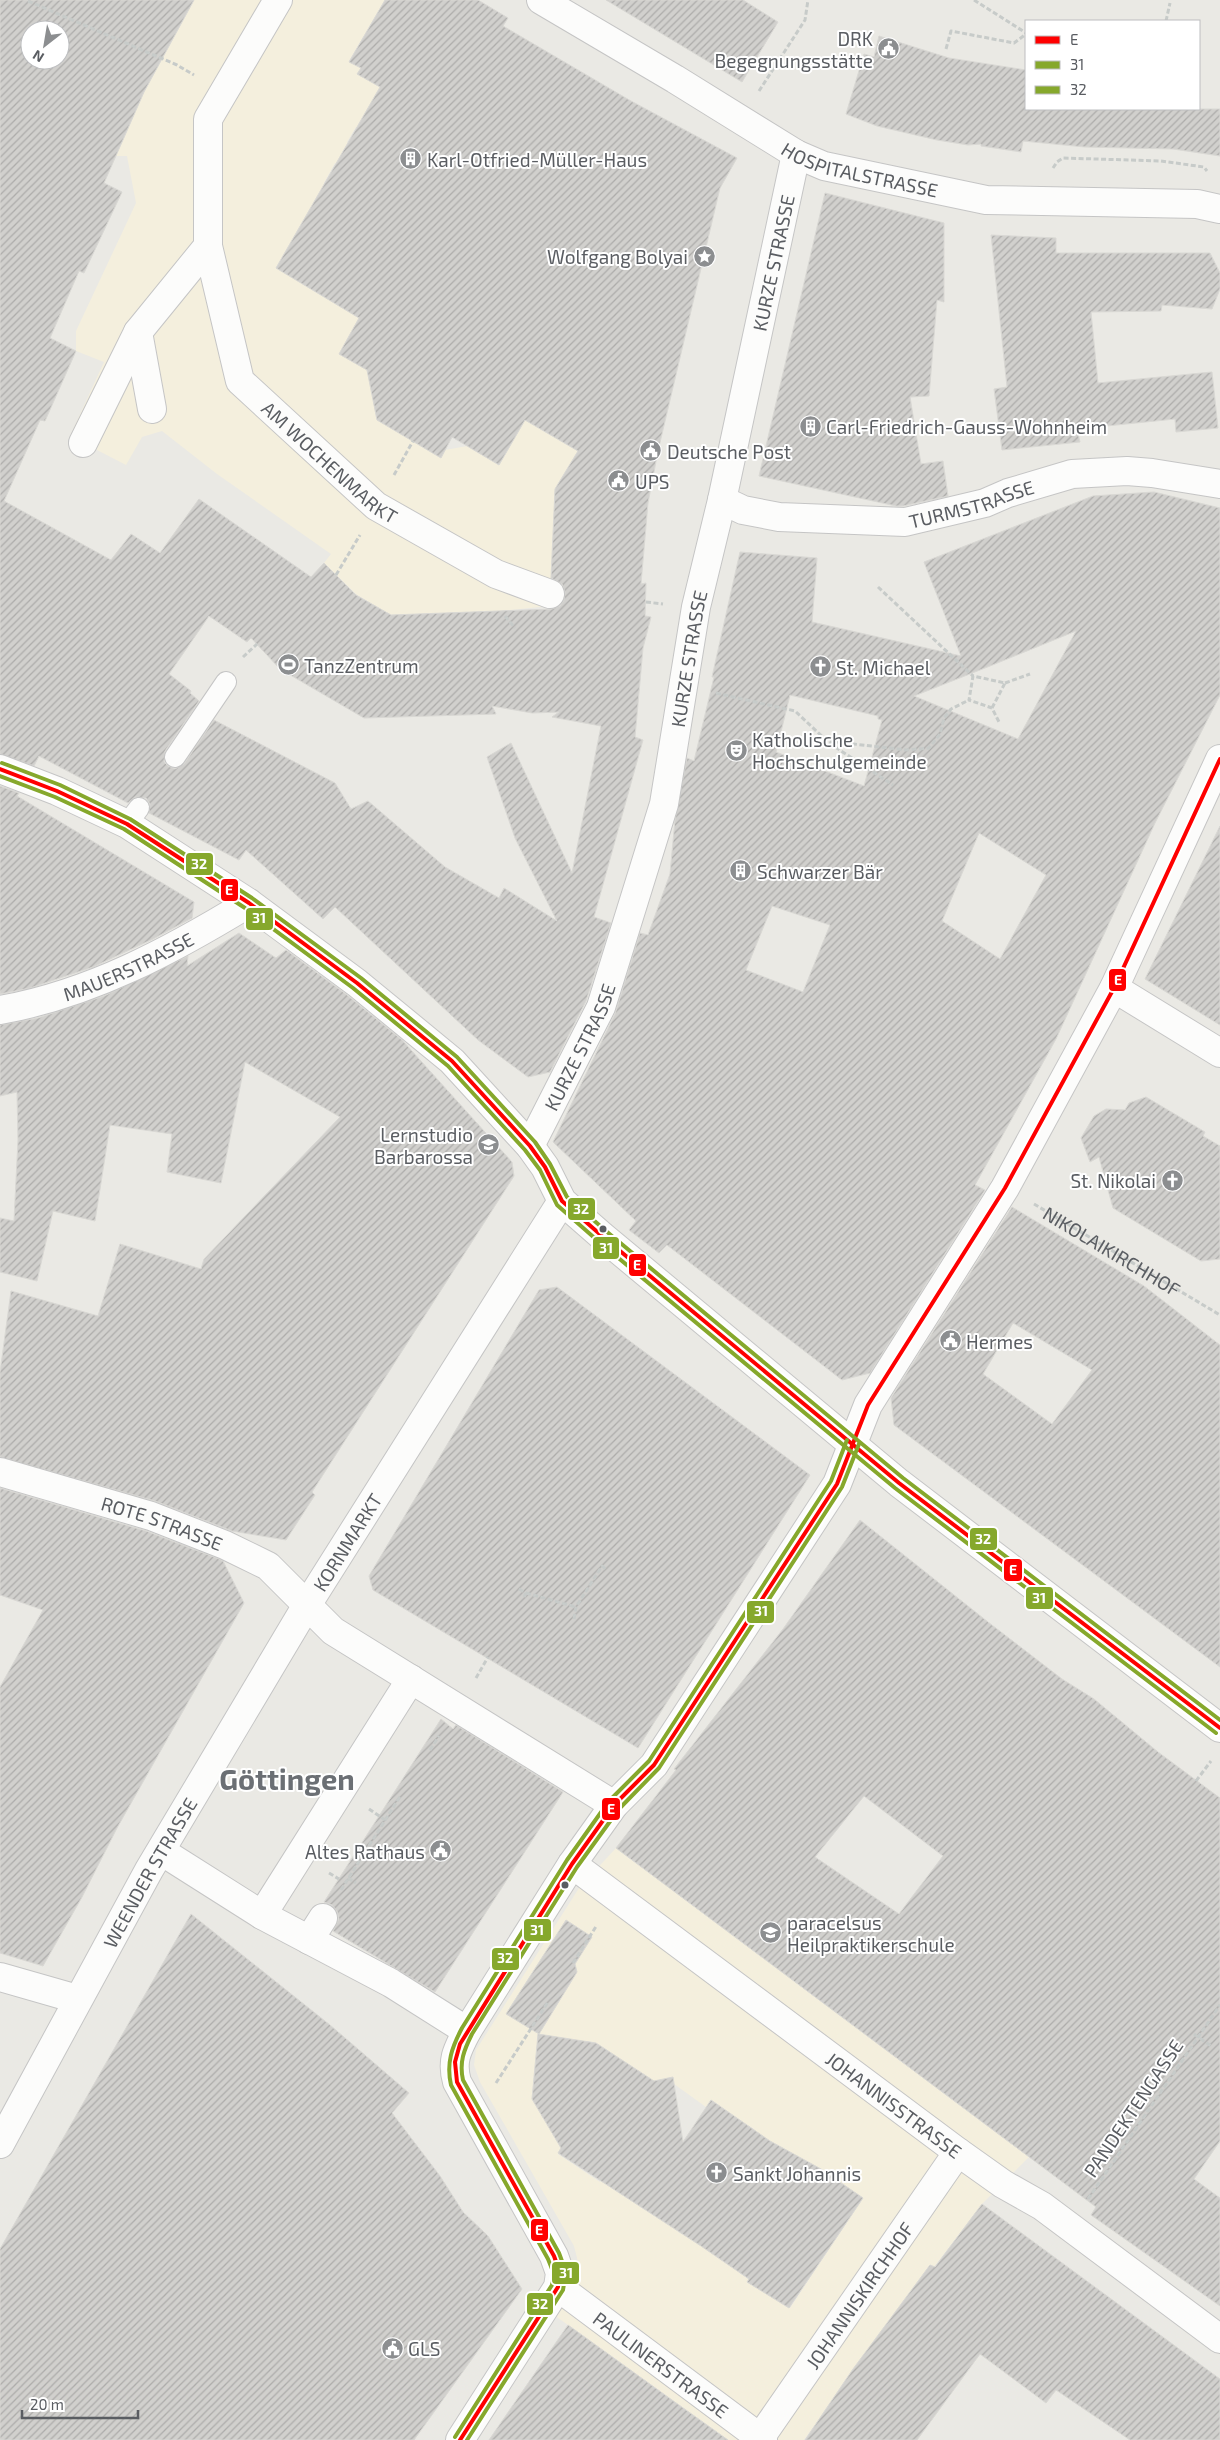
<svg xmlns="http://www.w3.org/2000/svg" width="1220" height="2440" font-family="'Exo 2',sans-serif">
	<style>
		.commercial { fill: #f4efdd; fill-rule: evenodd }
		.building { fill: url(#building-hatch); stroke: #d9d8d4; fill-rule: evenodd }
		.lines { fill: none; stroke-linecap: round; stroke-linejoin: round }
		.lane-casing { stroke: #c5c5c5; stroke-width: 22 }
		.street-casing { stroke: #c5c5c5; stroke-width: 30 }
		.path { stroke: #c7cbc9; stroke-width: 3; stroke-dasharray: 5 2.5; stroke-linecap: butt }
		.lane { stroke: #fcfcfb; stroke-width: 20 }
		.street { stroke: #fcfcfb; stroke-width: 28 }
		.bus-1-casing { stroke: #fff; stroke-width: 8 }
		.bus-2-casing { stroke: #fff; stroke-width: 8 }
		.bus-3-casing { stroke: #fff; stroke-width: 8 }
		.bus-1 { stroke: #f00; stroke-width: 4 }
		.bus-2 { stroke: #86a82c; stroke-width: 4 }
		.bus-3 { stroke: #86a82c; stroke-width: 4 }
		.bus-dot { fill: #5a5d62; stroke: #fff; stroke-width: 2 }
		.labels { text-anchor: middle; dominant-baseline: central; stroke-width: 4; stroke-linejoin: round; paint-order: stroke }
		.poi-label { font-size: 19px; fill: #5a5d62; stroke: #fff; text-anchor: start }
		.street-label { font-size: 19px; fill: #5a5d62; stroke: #fff }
		.town-label { font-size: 29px; font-weight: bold; fill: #6b6f74; stroke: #fff }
		.line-badge { stroke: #fff; stroke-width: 2 }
		.badge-label { font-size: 14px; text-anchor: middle; font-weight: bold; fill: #fff }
	</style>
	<defs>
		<pattern id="building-hatch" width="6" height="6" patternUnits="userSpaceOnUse" patternTransform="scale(1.25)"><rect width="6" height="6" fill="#d1d0cd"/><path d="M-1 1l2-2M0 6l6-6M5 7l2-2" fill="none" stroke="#adacaa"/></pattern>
	</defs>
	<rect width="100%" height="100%" fill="#eae9e4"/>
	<g class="commercial">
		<path d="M194,0H385L349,61L361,68L358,74L385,90L379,140L356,127L347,142L370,155L358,176L335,163L324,183L346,197L304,221L276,268L360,318L377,420L413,441L445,450L467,446L499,465L525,420L578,451L555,489L550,606L501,611L391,615L357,595L324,563L331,554L217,474L162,431L142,437L126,465L70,436L104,362L76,351V331L136,203L127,156H116L144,92Z"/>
		<path d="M616,1848L1029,2157L982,2204L934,2267L930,2265L804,2440H728L554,2315L576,2280L578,2262L574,2246L480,2082L474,2065L476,2050L579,1888ZM586,2041L593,2042L592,2050L660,2096L666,2079L672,2077L674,2084L706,2107L711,2100L717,2104L713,2111L744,2133L749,2126L754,2129L750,2136L821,2170L863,2198L790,2308L747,2282L749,2279L739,2273V2266L726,2253L721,2260L688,2228L684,2235L678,2232L682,2225L650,2203L645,2210L640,2207L645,2200L607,2171L600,2182L558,2154L569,2136L550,2114L543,2118L539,2111L545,2107L541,2084L533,2083L534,2075L585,2049Z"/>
	</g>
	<g class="building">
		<path d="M0,0H194L144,92L104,183L122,192L84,273L79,271L50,338L76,351L45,421L40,420L4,501L111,560L131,534L160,553L199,499L311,577L324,563L356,595L391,615L552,609L560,606L564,600L565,592L562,584L551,578L555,489L578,451L525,420L499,465L452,437L441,458L377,420L367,370L339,354L359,318L276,268L380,87L357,74L361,68L349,62L385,0H478L508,18L503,26L631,101L737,158L720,188L658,451L648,503L641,584L646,583L645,616L651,617L643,648L635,737L643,740L594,917L611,923L586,1001L550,1072L528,1077L478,1040L335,907L323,919L246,850L239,860L149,813L150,804L146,798L135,797L128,803L39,756L34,766L0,754ZM30,30H60V60H30ZM209,616L247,642L251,638L280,669L364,718L496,714L492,706L532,713L559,712L552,717L601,726L572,873L511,743L487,757L515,838L557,921L504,888L499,898L445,867L368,801L351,809L335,783L214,720L184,764L175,769L168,766L164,762L165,751L199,701L190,693L191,691L169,674Z"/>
		<path d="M606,0H743L778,22L742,82Z"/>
		<path d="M879,36L949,58L1026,70V109H1220V156L1173,149L1085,147L1023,141L1021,152L981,146V144L968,145L937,140L877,126L846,114L864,54L874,57Z"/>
		<path d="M825,193L944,223V302L937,300L929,396L910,397L921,464L943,461L948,496L903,506H896L759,476Z"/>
		<path d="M991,235L1056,238V253H1210L1220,273V289L1212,309L1162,305L1161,311L1091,312L1098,383L1212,372L1218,428L1176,432L1175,419L1077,429L1080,442L1002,450L994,389L1007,387Z"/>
		<path d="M1154,492L1220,508V695L1155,823L1056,1039L975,1185L985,1190L870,1373L842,1380L667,1245L659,1253L629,1230L636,1221L553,1142L615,1014L640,933L648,935L670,874L675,820L687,758L694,761L714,677H712L740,552L817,558L812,622L961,656L924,562L1093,496ZM1076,631L1018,739L914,696L990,666ZM790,695L878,716V719L882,720L864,786L776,752ZM979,833L1046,875L1000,959L942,921ZM772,906L830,925L803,992L746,970Z"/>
		<path d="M0,786L19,793L17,796L194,902L192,918L153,939L93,967L30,988L0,994Z"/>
		<path d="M1220,826V1025L1145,979Z"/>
		<path d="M239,933L276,958L286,950L347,995L402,1040L512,1162L514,1176L312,1492L315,1495L286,1540L232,1531L155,1501L0,1457V1372L11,1291L98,1316L120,1244L201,1269L204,1259L340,1117L245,1062L221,1183L167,1172L172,1134L110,1125L95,1221L53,1211L37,1281L0,1272V1218L14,1221L18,1140L17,1092L0,1096V1025L38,1018L104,996L188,956L187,966Z"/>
		<path d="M1146,1097L1205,1132L1203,1136L1220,1146V1259L1201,1261L1113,1208L1099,1157L1090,1162L1081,1138L1094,1116L1106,1109L1125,1110L1129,1103Z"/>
		<path d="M1012,1207L1144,1286L1220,1345V1667L894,1425L891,1398ZM1013,1323L1092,1370L1052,1424L983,1374Z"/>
		<path d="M557,1287L810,1475L638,1748L373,1590L369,1576L539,1290Z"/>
		<path d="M0,1488L146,1531L219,1559L223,1561L244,1603L117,1828L82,1897L43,1966L0,1953V1687L43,1610L0,1595Z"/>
		<path d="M860,1520L988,1622L1062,1679L1094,1699L1158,1752L1220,1798V2141L1194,2179L1220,2198V2306L1091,2215L1096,2207L616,1848L676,1770L674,1769L783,1629ZM864,1796L943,1856L899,1914L815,1857Z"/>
		<path d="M441,1719L453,1729L456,1725L563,1792L435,1992L333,1931L339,1919L337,1911L332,1905L324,1902Z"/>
		<path d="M191,1914L330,2025L409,2093L392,2113L440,2176L463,2212L488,2236L522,2289L414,2440H0V2249Z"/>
		<path d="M566,1920L592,1937L575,1964L577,1972L539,2034L506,2014Z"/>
		<path d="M538,2034L596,2043L654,2081L673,2077L683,2142L711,2100L770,2141L821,2169L863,2198L789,2308L747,2282L749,2279L701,2246L558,2153L561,2148L532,2099Z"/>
		<path d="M982,2204L1220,2379V2440H1130L1056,2390L1046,2403L980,2354L917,2440H805L853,2369L930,2265L935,2267Z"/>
		<path d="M568,2325L672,2400L728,2440H489Z"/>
	</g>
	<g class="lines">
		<defs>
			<g id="lane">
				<path d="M175,757L226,682"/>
				<path d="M127,824L139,808"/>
			</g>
			<g id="street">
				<path id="s2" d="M541,0L675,79L796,154L824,166L986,200L1197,204L1220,209"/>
				<path id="s3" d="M208,246L240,381L376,506L496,574L550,594"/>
				<path d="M138,332L152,409"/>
				<path d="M83,443L138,332L208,246V119L278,0"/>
				<path id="s4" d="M722,500L743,510L779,517L905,522L985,503L1008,493L1072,474L1127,471L1152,473L1220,484"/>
				<path d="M0,769L57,791L127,824L249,903L357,983L452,1061L530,1146L545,1167L562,1201L602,1236L899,1483L1220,1728"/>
				<path d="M1114,988L1220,1053"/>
				<path id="s5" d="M0,1010C91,994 172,950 249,903"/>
				<path id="s6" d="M530,1146L601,1007L664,804L696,607L722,500L796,154"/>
				<path id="s7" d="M0,1472L151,1516L225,1545L268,1566L333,1631L614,1805"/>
				<path d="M161,1851L262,1915L391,1983L467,2031"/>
				<path id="s8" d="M572,1864L958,2152L1003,2184L1042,2206L1220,2339"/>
				<path d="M262,1915L411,1679"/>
				<path d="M309,1940L323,1918"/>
				<path d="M0,1977L77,1999"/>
				<path id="s9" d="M0,2144L149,1870L307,1605L562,1201"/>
				<path id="s10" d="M558,2287L763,2440"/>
				<path id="s11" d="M760,2438L958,2152"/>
				<path d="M460,2440L558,2287L560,2273L554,2256L457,2082C451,2061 457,2050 467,2031L572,1864L614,1805L654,1765L837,1484L868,1405L1005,1188L1114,988L1220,759"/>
			</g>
		</defs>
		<use href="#lane" class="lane-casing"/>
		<use href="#street" class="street-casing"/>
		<g class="path">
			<path d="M974,0L1026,33"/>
			<path d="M28,1L177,65L194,75"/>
			<path d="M1166,21L1170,3"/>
			<path d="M946,49L951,31L1014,43L1026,34"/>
			<path d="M759,91L805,20L808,0"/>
			<path d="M1053,168L1057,162L1063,158L1161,161L1204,167L1207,171"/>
			<path d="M394,475L413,441"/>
			<path d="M336,575L360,535"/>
			<path d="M878,587L973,676"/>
			<path d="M646,602L663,604"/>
			<path d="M505,616L515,628"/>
			<path d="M243,657L257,644"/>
			<path d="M1005,683L1030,674"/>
			<path d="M716,693L795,711L827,741L907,750L929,748L940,734L944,718L951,709L969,700"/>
			<path d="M992,708L1005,683L973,676L969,700L992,708L1000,724"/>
			<path d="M829,743L893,785"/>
			<path id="s1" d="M1034,1204L1220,1315"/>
			<path d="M519,1589L526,1593L523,1599"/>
			<path d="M526,1593L576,1607"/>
			<path d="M574,1619L576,1607L602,1566L607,1570"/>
			<path d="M476,1678L488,1657"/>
			<path d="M430,1750L439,1736"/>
			<path d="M1196,1781L1211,1761"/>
			<path d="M369,1809L385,1820"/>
			<path d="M329,1873L339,1879"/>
			<path d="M348,1878L356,1883"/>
			<path d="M341,1890L401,1795"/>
			<path d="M573,1963L597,1925"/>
			<path d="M1194,2034L1211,2046"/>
			<path d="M496,2083L548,2002"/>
			<path d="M1088,2199L1220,2005"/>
		</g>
		<use href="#lane" class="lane"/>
		<use href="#street" class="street"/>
		<defs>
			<g id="bus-1">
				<path d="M0,769L57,791L127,824L249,903L357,983L452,1061L530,1146L545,1167L562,1201L602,1236L899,1483L1220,1728"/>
				<path d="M460,2440L558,2287L560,2273L554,2256L457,2082L455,2062L460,2044L572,1864L614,1805L654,1765L837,1484L868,1405L1005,1188L1114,988L1220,759"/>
			</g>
			<g id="bus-2">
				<path d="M0,776L55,797L124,829L245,908L353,988L448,1066L525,1150L540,1170L557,1205L598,1241L895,1488L1216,1733"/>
				<path d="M467,2440L563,2290L566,2272L559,2253L463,2080C459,2062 464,2050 472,2034L577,1867L619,1809L659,1768L842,1487L859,1444"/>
			</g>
			<g id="bus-3">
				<path d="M2,763L60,785L130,819L252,898L361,978L457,1057L535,1142L550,1164L567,1197L606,1231L903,1478L1220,1720"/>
				<path d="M455,2437L552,2285L554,2274L548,2259L451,2085C446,2063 452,2047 462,2028L567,1860L609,1801L649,1761L831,1481L847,1440"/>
			</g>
		</defs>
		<use href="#bus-1" class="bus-1-casing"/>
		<use href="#bus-2" class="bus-2-casing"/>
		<use href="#bus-3" class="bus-3-casing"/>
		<use href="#bus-1" class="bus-1"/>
		<use href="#bus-2" class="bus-2"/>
		<use href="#bus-3" class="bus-3"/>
	</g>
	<defs>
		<symbol id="civic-disc" viewBox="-11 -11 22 22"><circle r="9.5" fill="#8c8e90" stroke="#fff"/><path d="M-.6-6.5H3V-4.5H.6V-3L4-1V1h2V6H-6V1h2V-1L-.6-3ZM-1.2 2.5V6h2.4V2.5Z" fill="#fff"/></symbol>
		<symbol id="building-disc" viewBox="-11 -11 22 22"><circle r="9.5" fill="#8c8e90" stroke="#fff"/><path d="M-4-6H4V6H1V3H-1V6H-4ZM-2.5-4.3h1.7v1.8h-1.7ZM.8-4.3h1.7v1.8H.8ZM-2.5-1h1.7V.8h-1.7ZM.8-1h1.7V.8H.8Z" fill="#fff"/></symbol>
		<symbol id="sight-disc" viewBox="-11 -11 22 22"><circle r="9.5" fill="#8c8e90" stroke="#fff"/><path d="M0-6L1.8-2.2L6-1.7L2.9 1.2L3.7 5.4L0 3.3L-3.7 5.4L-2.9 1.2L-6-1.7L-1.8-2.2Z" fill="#fff"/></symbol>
		<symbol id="stadium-disc" viewBox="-11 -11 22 22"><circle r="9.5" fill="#8c8e90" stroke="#fff"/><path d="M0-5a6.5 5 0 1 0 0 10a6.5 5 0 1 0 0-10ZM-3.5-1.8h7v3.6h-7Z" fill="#fff"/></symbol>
		<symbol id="church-disc" viewBox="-11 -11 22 22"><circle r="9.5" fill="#8c8e90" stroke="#fff"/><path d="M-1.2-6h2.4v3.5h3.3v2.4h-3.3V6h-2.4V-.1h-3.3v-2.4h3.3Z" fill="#fff"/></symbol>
		<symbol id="theatre-disc" viewBox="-11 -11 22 22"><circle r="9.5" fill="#8c8e90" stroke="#fff"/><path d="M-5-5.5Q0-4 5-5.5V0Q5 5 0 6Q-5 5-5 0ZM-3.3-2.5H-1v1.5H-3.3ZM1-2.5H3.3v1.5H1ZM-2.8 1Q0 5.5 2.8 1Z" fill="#fff"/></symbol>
		<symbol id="university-disc" viewBox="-11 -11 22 22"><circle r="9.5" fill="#8c8e90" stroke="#fff"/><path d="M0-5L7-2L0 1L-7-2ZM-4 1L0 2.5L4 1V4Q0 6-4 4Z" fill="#fff"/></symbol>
	</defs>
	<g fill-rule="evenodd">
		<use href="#civic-disc" x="876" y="36" width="25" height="25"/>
		<use href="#building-disc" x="398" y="146" width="25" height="25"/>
		<use href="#sight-disc" x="692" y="244" width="25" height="25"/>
		<use href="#building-disc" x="798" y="414" width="25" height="25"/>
		<use href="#civic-disc" x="638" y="438" width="25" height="25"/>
		<use href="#civic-disc" x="606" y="468" width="25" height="25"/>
		<use href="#stadium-disc" x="276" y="652" width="25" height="25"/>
		<use href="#church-disc" x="808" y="654" width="25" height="25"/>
		<use href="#theatre-disc" x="724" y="738" width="25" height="25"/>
		<use href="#building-disc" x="728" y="858" width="25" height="25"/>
		<use href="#university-disc" x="476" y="1132" width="25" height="25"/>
		<use href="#church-disc" x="1160" y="1168" width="25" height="25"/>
		<use href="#civic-disc" x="938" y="1328" width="25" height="25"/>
		<use href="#civic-disc" x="428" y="1838" width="25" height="25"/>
		<use href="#university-disc" x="758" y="1920" width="25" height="25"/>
		<use href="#church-disc" x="704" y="2160" width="25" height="25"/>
		<use href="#civic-disc" x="380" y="2336" width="25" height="25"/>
	</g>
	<g class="bus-dot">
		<circle cx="603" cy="1229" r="4.5"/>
		<circle cx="565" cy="1885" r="4.5"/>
	</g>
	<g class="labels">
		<g class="poi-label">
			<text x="873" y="38" text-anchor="end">DRK<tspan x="873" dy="22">Begegnungsstätte</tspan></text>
			<text x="427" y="159">Karl-Otfried-Müller-Haus</text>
			<text x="688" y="256" text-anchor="end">Wolfgang Bolyai</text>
			<text x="826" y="426">Carl-Friedrich-Gauss-Wohnheim</text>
			<text x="667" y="451">Deutsche Post</text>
			<text x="635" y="481">UPS</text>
			<text x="304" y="665">TanzZentrum</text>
			<text x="836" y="667">St. Michael</text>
			<text x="752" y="739">Katholische<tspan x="752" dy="22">Hochschulgemeinde</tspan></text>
			<text x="757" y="871">Schwarzer Bär</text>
			<text x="473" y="1134" text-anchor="end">Lernstudio<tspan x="473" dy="22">Barbarossa</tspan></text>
			<text x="1156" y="1180" text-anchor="end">St. Nikolai</text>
			<text x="966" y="1341">Hermes</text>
			<text x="425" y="1851" text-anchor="end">Altes Rathaus</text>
			<text x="787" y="1922">paracelsus<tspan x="787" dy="22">Heilpraktikerschule</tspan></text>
			<text x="733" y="2173">Sankt Johannis</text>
			<text x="408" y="2348">GLS</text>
		</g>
		<g class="street-label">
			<text stroke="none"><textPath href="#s2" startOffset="364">HOSPITALSTRASSE</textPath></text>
			<text stroke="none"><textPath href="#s6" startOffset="921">KURZE STRASSE</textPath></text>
			<text stroke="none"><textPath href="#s3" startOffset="260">AM WOCHENMARKT</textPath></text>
			<text stroke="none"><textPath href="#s4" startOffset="255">TURMSTRASSE</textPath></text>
			<text stroke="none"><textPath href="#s6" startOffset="516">KURZE STRASSE</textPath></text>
			<text stroke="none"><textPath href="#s5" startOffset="136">MAUERSTRASSE</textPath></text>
			<text stroke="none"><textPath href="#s6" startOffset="111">KURZE STRASSE</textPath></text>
			<text stroke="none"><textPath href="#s1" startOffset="91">NIKOLAIKIRCHHOF</textPath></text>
			<text stroke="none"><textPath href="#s7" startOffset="170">ROTE STRASSE</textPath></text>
			<text stroke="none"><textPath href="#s9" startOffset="695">KORNMARKT</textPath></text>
			<text stroke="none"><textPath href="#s9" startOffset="310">WEENDER STRASSE</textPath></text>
			<text stroke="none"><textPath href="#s8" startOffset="402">JOHANNISSTRASSE</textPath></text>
			<text transform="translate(1133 2108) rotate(-56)">PANDEKTENGASSE</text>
			<text stroke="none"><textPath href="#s11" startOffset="174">JOHANNISKIRCHHOF</textPath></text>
			<text stroke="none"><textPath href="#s10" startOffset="129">PAULINERSTRASSE</textPath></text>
		</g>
		<g class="town-label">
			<text x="287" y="1778">Göttingen</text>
		</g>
	</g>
	<g class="line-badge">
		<rect x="185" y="852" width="29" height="24" rx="5" fill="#86a82c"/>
		<rect x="220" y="878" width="19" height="24" rx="5" fill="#f00"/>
		<rect x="245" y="907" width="29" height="24" rx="5" fill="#86a82c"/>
		<rect x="1108" y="968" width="19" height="24" rx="5" fill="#f00"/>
		<rect x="567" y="1197" width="29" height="24" rx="5" fill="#86a82c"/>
		<rect x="592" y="1236" width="28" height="24" rx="5" fill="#86a82c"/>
		<rect x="628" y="1253" width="19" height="24" rx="5" fill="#f00"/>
		<rect x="969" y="1527" width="29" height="24" rx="5" fill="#86a82c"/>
		<rect x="1003" y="1558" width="20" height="24" rx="5" fill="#f00"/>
		<rect x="1025" y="1586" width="29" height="24" rx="5" fill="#86a82c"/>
		<rect x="746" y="1600" width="29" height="24" rx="5" fill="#86a82c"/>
		<rect x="601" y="1797" width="20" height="24" rx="5" fill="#f00"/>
		<rect x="523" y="1918" width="29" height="24" rx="5" fill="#86a82c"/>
		<rect x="491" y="1947" width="29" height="24" rx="5" fill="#86a82c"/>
		<rect x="530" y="2218" width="19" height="24" rx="5" fill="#f00"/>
		<rect x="551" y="2261" width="29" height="24" rx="5" fill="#86a82c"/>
		<rect x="526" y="2292" width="28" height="24" rx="5" fill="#86a82c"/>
	</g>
	<g class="badge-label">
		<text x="199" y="869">32</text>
		<text x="229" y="895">E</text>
		<text x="259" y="923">31</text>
		<text x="1118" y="985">E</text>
		<text x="581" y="1214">32</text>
		<text x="606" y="1253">31</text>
		<text x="637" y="1270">E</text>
		<text x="983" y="1544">32</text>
		<text x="1013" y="1575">E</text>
		<text x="1039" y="1603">31</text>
		<text x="761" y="1616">31</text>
		<text x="611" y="1814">E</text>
		<text x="537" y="1935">31</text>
		<text x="505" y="1963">32</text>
		<text x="539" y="2235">E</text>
		<text x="566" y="2278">31</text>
		<text x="540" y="2309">32</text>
	</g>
	<rect x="1025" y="20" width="175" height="90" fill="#ffffff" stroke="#bdbec0"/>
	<rect x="1035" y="36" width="25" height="8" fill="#ff0000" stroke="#bdbec0"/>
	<text x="1070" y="45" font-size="15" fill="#5a5d62">E</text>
	<rect x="1035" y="61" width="25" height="8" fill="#86a82c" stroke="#bdbec0"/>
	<text x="1070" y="70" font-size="15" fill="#5a5d62">31</text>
	<rect x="1035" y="86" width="25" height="8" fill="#86a82c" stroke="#bdbec0"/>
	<text x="1070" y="95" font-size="15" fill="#5a5d62">32</text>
	<g transform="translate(45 45) rotate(211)"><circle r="24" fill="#ffffff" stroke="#bdbec0"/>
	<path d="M0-4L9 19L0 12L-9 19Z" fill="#8c8e90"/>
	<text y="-8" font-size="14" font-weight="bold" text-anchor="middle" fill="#5a5d62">N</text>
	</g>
	<path d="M22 2410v8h116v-8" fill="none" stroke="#5a5d62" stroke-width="2.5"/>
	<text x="30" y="2410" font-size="15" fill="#5a5d62" stroke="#ffffff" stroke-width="4" paint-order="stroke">20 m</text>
</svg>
